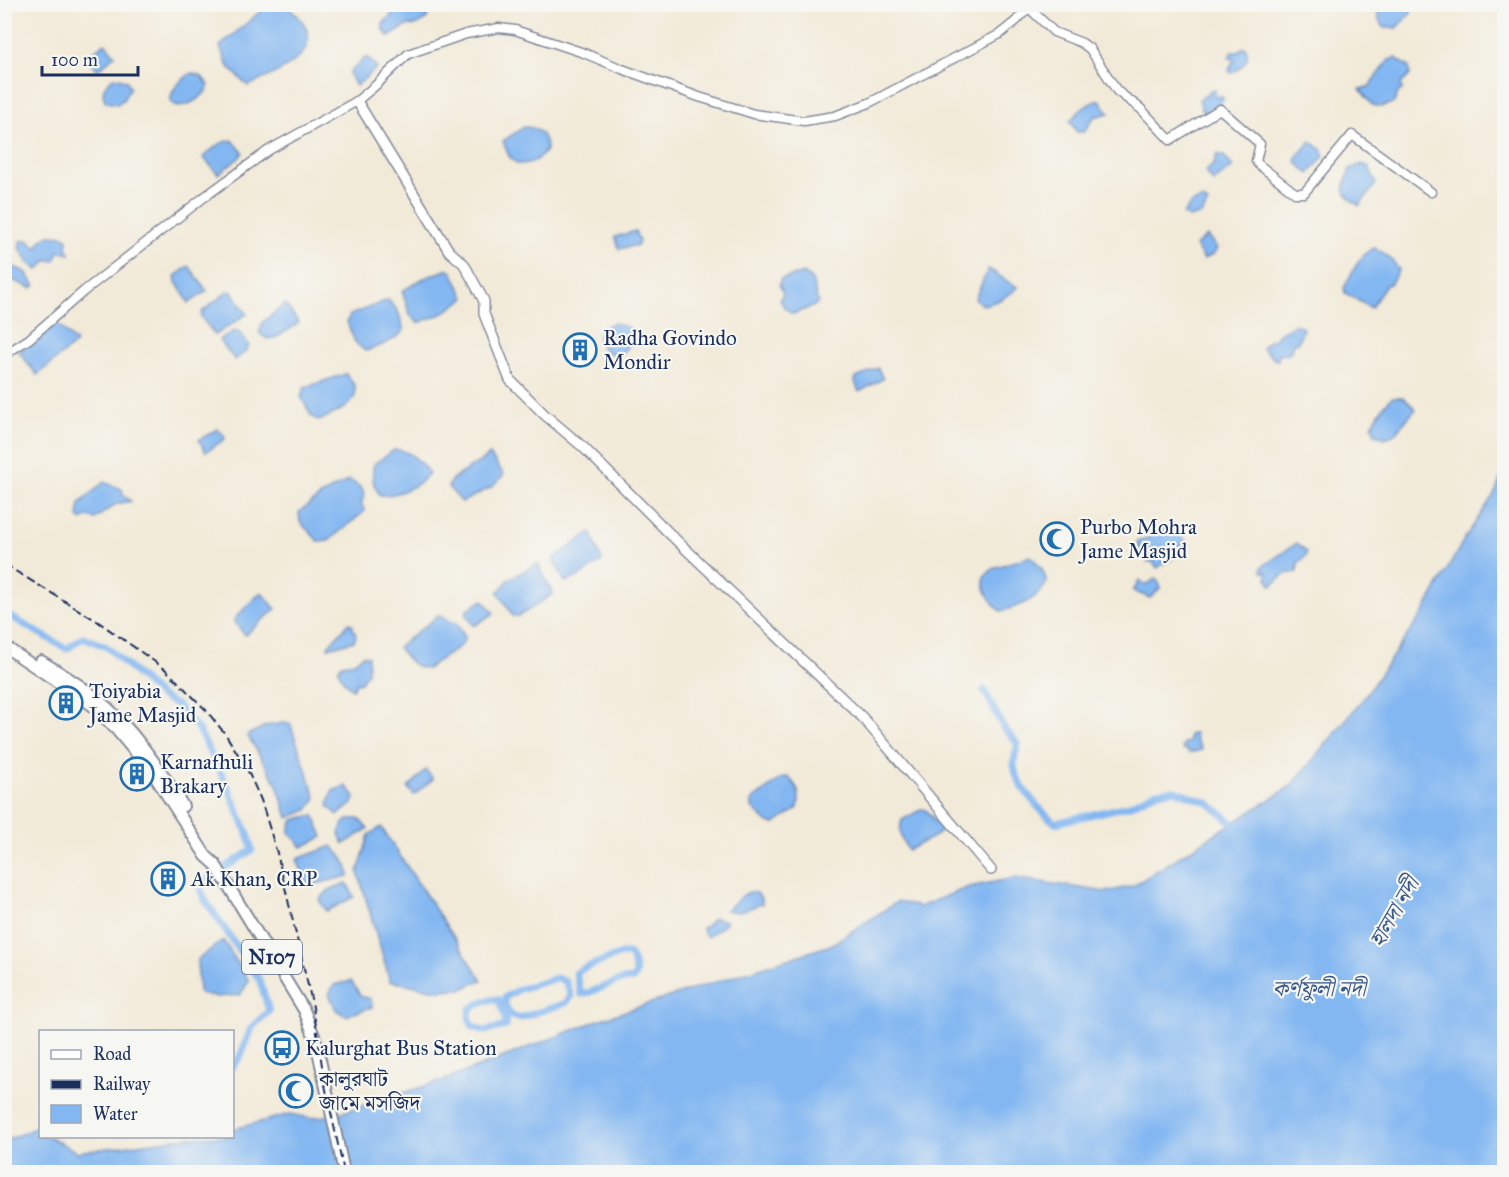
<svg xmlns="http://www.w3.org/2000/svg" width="1509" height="1177" font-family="'IM FELL Great Primer','Noto Serif Bengali',serif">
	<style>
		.water { fill: #83b7f1; stroke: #4f73a8; stroke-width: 1.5 }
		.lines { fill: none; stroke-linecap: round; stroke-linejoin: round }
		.canal { stroke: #83b7f1; stroke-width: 7 }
		.tertiary-casing { stroke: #868c9b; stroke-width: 11 }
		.secondary-casing { stroke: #868c9b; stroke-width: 12 }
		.trunk-casing { stroke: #868c9b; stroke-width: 14 }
		.tertiary { stroke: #fff; stroke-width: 8 }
		.secondary { stroke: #fff; stroke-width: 9 }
		.trunk { stroke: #fff; stroke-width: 10 }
		.rail { stroke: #1b2f5e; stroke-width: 2; stroke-dasharray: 9 4.5; stroke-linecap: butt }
		.labels { text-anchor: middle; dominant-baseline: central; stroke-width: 4.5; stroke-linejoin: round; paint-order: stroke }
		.shield { fill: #f6f6f2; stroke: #5d6b8a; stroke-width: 1.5 }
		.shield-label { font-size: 20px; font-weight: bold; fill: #1b2f5e }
		.poi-label { font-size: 21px; fill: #1b2f5e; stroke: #f6f6f2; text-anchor: start }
		.water-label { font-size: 22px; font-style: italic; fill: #3a588a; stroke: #f6f6f2 }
	</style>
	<rect width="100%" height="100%" fill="#f6f6f2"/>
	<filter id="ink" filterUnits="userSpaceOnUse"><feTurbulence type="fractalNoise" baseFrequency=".0167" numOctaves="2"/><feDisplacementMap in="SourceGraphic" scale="12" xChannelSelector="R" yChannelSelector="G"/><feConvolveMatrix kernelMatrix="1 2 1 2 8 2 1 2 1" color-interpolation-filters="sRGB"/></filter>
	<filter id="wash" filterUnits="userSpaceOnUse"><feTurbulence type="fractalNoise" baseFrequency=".008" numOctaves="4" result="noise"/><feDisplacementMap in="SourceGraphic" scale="24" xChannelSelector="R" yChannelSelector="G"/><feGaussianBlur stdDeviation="1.35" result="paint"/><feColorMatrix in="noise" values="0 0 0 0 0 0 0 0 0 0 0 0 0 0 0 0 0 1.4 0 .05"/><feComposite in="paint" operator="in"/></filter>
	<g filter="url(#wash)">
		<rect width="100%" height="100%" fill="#f2ead8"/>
		<g class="water">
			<path d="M401,4L424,5L429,13L428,17C423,23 416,27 408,25L389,37L383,29V24Z"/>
			<path d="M275,5H286C291,10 298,15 302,21C327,55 270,76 248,86L227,65L220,46L267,6Z"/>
			<path d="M1380,5H1412L1411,13L1397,28H1385C1378,22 1376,12 1380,5Z"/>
			<path d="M105,43L115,55L98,70L86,57Z"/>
			<path d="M1242,48H1246C1251,59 1242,69 1231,73L1229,70L1234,59L1229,58L1232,52H1238Z"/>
			<path d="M365,58H368L377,68L356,86L349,73Z"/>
			<path d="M1395,58L1409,67L1410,75L1401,84L1402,90L1399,91L1394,103L1380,107L1372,105L1360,89L1369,87L1389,60Z"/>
			<path d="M191,73L201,76L209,85C205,98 183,111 171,103C169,89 181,81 191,73Z"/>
			<path d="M113,78H120L127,81L130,88L123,100L117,104L106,102C100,92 104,85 113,78Z"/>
			<path d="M1211,90H1215L1216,97L1222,96L1223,100L1207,112L1203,111L1199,100L1204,96L1209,95L1208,92Z"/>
			<path d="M1100,100L1109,113L1094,117L1084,132H1077L1070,121C1078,112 1088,102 1100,100Z"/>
			<path d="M524,127C538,126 547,137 546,150C539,161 530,164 517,164L509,156L503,141Z"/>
			<path d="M232,140L243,152L239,158L218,174L203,157C212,150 220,141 232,140Z"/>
			<path d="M1311,141L1322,150L1324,156L1309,174L1296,162L1297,156Z"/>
			<path d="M1217,154L1224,156L1233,167L1213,182L1205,172L1214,164Z"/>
			<path d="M1362,164L1369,167L1376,183C1372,192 1364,197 1359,206C1340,193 1343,189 1350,169Z"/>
			<path d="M1202,199L1208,203L1202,214L1189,218L1183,215L1190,204Z"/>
			<path d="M635,231L639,241L638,245L619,249L615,237Z"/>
			<path d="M50,235L64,236L68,239L67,247L70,254L59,251L55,261L48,260L38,270L29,263L19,247L21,241L28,240L37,248L43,238Z"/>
			<path d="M1207,236L1217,248L1214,254L1204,259L1195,246Z"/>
			<path d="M1375,248C1385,253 1393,260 1399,270L1390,284L1386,285L1371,308L1345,293L1344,288C1351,275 1360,252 1375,248Z"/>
			<path d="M5,258L14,267L26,272L35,286L31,288L10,279L5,285L7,293H5Z"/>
			<path d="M189,266L207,291L189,303L176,282L175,276Z"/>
			<path d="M448,269L452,272L465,298L442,314L418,323L410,315L402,291L422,279Z"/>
			<path d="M988,269C999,274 1007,283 1018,287C1008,297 996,303 982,305L975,299Z"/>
			<path d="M804,273L812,280L818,302L814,306L793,314L785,308L780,300L783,293L779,284L781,279Z"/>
			<path d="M228,291L232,292L247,314L215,335L201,317L202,312Z"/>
			<path d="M388,300L398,311L404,330C395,341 379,347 365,351L355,342L347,322L350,315Z"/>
			<path d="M285,304L299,323L277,337L267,339L259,333L263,322Z"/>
			<path d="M57,323L76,343L37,375L19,352Z"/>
			<path d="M613,323L630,328C638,357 601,365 598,335L606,326Z"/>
			<path d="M1294,325H1299L1303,329L1298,342L1293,343L1291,351L1287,355L1279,353L1278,360L1274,359L1262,348L1269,341L1275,339L1277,334Z"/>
			<path d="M234,331H238L249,345L246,351L235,360L219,340Z"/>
			<path d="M878,368L883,379L859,392L854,379Z"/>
			<path d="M346,374L355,386V397L345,408L319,421L311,416L301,396L305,387Z"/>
			<path d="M1392,397H1403L1416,409L1393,435L1385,438L1375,434L1372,425L1383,407Z"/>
			<path d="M217,429L224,435L225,439L206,452L199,440Z"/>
			<path d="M394,450C411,449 419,462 429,473C419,487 396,496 380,495C373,486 371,476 374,464Z"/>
			<path d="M490,455L504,475L492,487L462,502L448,487L452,479Z"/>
			<path d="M1504,470V1172H5L4,1141L35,1128L40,1131V1136L50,1137L77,1152L190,1137L232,1136L233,1129L290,1114L311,1118L333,1115L450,1078L601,1019L831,945L898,901L919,907L969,887L1015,878L1106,892L1133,886L1291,786L1360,703L1423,613L1465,538L1495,493Z"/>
			<path d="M349,480C359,485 369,492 361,503L365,511L328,541L319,542L300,522L299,512L325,493Z"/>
			<path d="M104,482L122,489L123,495L131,501L116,504L95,519L87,517L81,520L78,518L80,503Z"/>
			<path d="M1172,524L1179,530L1186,543L1180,546L1179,554L1157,568L1153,562H1147L1148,557L1140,551L1137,542L1148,538L1156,531Z"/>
			<path d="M591,532L602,561L578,577L565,582L553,559Z"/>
			<path d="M1297,543L1307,552L1305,557L1298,563L1297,572L1284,574L1272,586L1267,578V572H1262V567Z"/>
			<path d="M1031,556L1042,569L1047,582C1039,599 1019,607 1001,611C990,602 983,591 984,577L994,568Z"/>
			<path d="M538,564L553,594L519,616H513L498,592L510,578Z"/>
			<path d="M1155,579L1157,580L1161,587L1150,598L1133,591L1140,581L1146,585Z"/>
			<path d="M261,592L276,609L245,635L234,622L235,618Z"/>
			<path d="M483,600L494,613L474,626L466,615L467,610Z"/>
			<path d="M438,616C445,616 448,623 456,623L465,637C463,650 438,658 427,669C413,668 406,658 398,647Z"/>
			<path d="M349,623L353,625V630L355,631L356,636L354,641L328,648V646Z"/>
			<path d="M363,655L368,656V672L360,683L357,682L352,689L343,680L338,670L342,664L354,662Z"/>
			<path d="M284,723H290L316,798L308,810L288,818L276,782L247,735L266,726Z"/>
			<path d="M1195,733L1196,740L1202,750L1189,753L1186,749L1183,750L1182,747L1185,743L1189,742V735Z"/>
			<path d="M426,770L433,779L414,795L408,788Z"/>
			<path d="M788,777C798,786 801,795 798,808L775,824L768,823L752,808V800L782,778Z"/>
			<path d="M346,786L355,796L353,803L338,815L328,806L332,791Z"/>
			<path d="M922,809L926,810L942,829L937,835L908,850C901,839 898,833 902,820Z"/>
			<path d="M314,815L323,837L302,847L289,832L293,820Z"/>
			<path d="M349,819H359L368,829L344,844L339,834L342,826Z"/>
			<path d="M381,827L482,980L462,989L437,990L390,981L358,872L369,835Z"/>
			<path d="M332,846C341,855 348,863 349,876L307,886L297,859Z"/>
			<path d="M347,883L354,897L327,911L319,900L329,890Z"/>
			<path d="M750,892L757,893L762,900V904L738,912L726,910L745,894Z"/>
			<path d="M714,918L726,921L725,924L707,937L703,932L702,928L706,926Z"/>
			<path d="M223,940L249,981L240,995L216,997L199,993L197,960Z"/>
			<path d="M351,981L361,996L371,999L372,1007L346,1016L336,1010L329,994L334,985Z"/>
		</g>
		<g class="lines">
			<g class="canal">
				<path d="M4,613L67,649L83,637L107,647L160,696L178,706L198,729L227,785L249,837L252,850L226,867"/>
				<path d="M984,690L1003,727L1018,744C1017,750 1014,757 1014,763C1013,783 1041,811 1055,823L1128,806L1157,792L1174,790L1207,802L1238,827"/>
				<path d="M214,875L202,884L200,889L205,900L260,981L269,1011L251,1028L240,1057L232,1067"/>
				<path d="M621,954H629L633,960L636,973L633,979C612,979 599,992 581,994L576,973L584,968Z"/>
				<path d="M557,978L566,982L571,996L566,1003L520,1018L511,1016L505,1005V997L520,989Z"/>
				<path d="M498,999L504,1014L506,1026L484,1031L473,1027L469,1018L470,1009L484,1001Z"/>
			</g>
		</g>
	</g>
	<g filter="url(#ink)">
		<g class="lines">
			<defs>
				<g id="tertiary">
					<path d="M1026,5L1054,32L1082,43L1090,49L1117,91L1141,109L1170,140L1220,109L1260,144L1256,161L1258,164L1295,193H1304L1352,135L1431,192"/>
					<path d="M4,355L29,339L84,291L203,198L269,150L357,101L376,85L408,54L466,34L499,28L515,30L584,53L622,69L699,97L754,114L804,121L835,116L869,103L1000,34L1016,21L1028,8"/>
				</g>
				<path id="secondary" d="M357,101L449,251L464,264L484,301V314L510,380L545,415L583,447L672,536L863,718L991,870"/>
				<g id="trunk">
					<path d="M4,646L92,705L116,729L154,775L206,856L215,864L304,1010L316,1041L344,1172"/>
					<path d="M41,661C59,672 78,683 95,697C131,726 159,767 183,806"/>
				</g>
			</defs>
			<use href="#tertiary" class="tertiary-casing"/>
			<use href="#secondary" class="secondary-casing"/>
			<use href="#trunk" class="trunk-casing"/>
			<use href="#tertiary" class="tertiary"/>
			<use href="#secondary" class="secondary"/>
			<use href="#trunk" class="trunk"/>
			<path class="rail" d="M4,564L97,621L165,669L205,709L226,735L246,767L261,800L277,853L313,1007L325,1085L344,1172"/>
		</g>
	</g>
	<defs>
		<symbol id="building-ring" viewBox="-11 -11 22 22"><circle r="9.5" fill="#f6f6f2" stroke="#1f6fb2" stroke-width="1.5"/><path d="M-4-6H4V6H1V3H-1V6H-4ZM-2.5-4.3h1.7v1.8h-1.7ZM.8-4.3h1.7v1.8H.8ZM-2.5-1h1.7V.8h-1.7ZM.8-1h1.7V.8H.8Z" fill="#1f6fb2"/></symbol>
		<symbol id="mosque-ring" viewBox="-11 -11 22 22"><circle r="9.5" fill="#f6f6f2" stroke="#1f6fb2" stroke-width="1.5"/><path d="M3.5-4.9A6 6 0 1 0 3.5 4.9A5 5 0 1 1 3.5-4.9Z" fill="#1f6fb2"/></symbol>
		<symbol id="bus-ring" viewBox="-11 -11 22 22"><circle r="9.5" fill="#f6f6f2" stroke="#1f6fb2" stroke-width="1.5"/><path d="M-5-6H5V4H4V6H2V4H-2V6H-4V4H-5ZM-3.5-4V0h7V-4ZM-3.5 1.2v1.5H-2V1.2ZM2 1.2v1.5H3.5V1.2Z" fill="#1f6fb2"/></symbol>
	</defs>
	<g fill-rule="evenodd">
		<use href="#building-ring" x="561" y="331" width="38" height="38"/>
		<use href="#mosque-ring" x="1038" y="520" width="38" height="38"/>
		<use href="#building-ring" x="47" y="684" width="38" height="38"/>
		<use href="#building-ring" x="118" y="755" width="38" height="38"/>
		<use href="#building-ring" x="149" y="860" width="38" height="38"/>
		<use href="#bus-ring" x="263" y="1029" width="38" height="38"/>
		<use href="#mosque-ring" x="277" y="1072" width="38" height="38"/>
	</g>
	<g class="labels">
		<rect class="shield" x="242" y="940" width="60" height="34" rx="4.5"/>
		<g class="shield-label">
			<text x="272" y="957">N107</text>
		</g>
		<g class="poi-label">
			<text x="603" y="338">Radha Govindo<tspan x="603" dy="24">Mondir</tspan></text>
			<text x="1080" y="527">Purbo Mohra<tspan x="1080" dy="24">Jame Masjid</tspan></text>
			<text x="89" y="691">Toiyabia<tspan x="89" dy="24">Jame Masjid</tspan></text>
			<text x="160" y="762">Karnafhuli<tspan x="160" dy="24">Brakary</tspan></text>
			<text x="191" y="879">Ak Khan, CRP</text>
			<text x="305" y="1048">Kalurghat Bus Station</text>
			<text x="319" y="1079">কালুরঘাট<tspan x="319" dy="24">জামে মসজিদ</tspan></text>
		</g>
		<g class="water-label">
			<text transform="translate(1394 912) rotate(-60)">হালদা নদী</text>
			<text x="1319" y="988">কর্ণফুলী নদী</text>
		</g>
	</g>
	<rect width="1509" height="1177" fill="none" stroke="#f6f6f2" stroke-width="24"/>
	<rect x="39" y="1030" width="195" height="108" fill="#f6f6f2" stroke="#9ea6b7" stroke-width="1.5"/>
	<rect x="51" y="1050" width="30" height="9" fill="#ffffff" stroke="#9ea6b7" stroke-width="1.5"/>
	<text x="93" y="1060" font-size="18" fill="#1b2f5e">Road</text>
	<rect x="51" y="1080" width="30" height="9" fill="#1b2f5e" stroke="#9ea6b7" stroke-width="1.5"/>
	<text x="93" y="1090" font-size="18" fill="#1b2f5e">Railway</text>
	<rect x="51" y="1105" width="30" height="18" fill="#83b7f1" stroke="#9ea6b7" stroke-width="1.5"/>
	<text x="93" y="1120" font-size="18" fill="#1b2f5e">Water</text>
	<path d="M42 66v9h96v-9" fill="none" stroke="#1b2f5e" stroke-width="3"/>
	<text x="51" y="66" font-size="18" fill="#1b2f5e" stroke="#f6f6f2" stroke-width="4.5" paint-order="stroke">100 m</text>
</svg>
